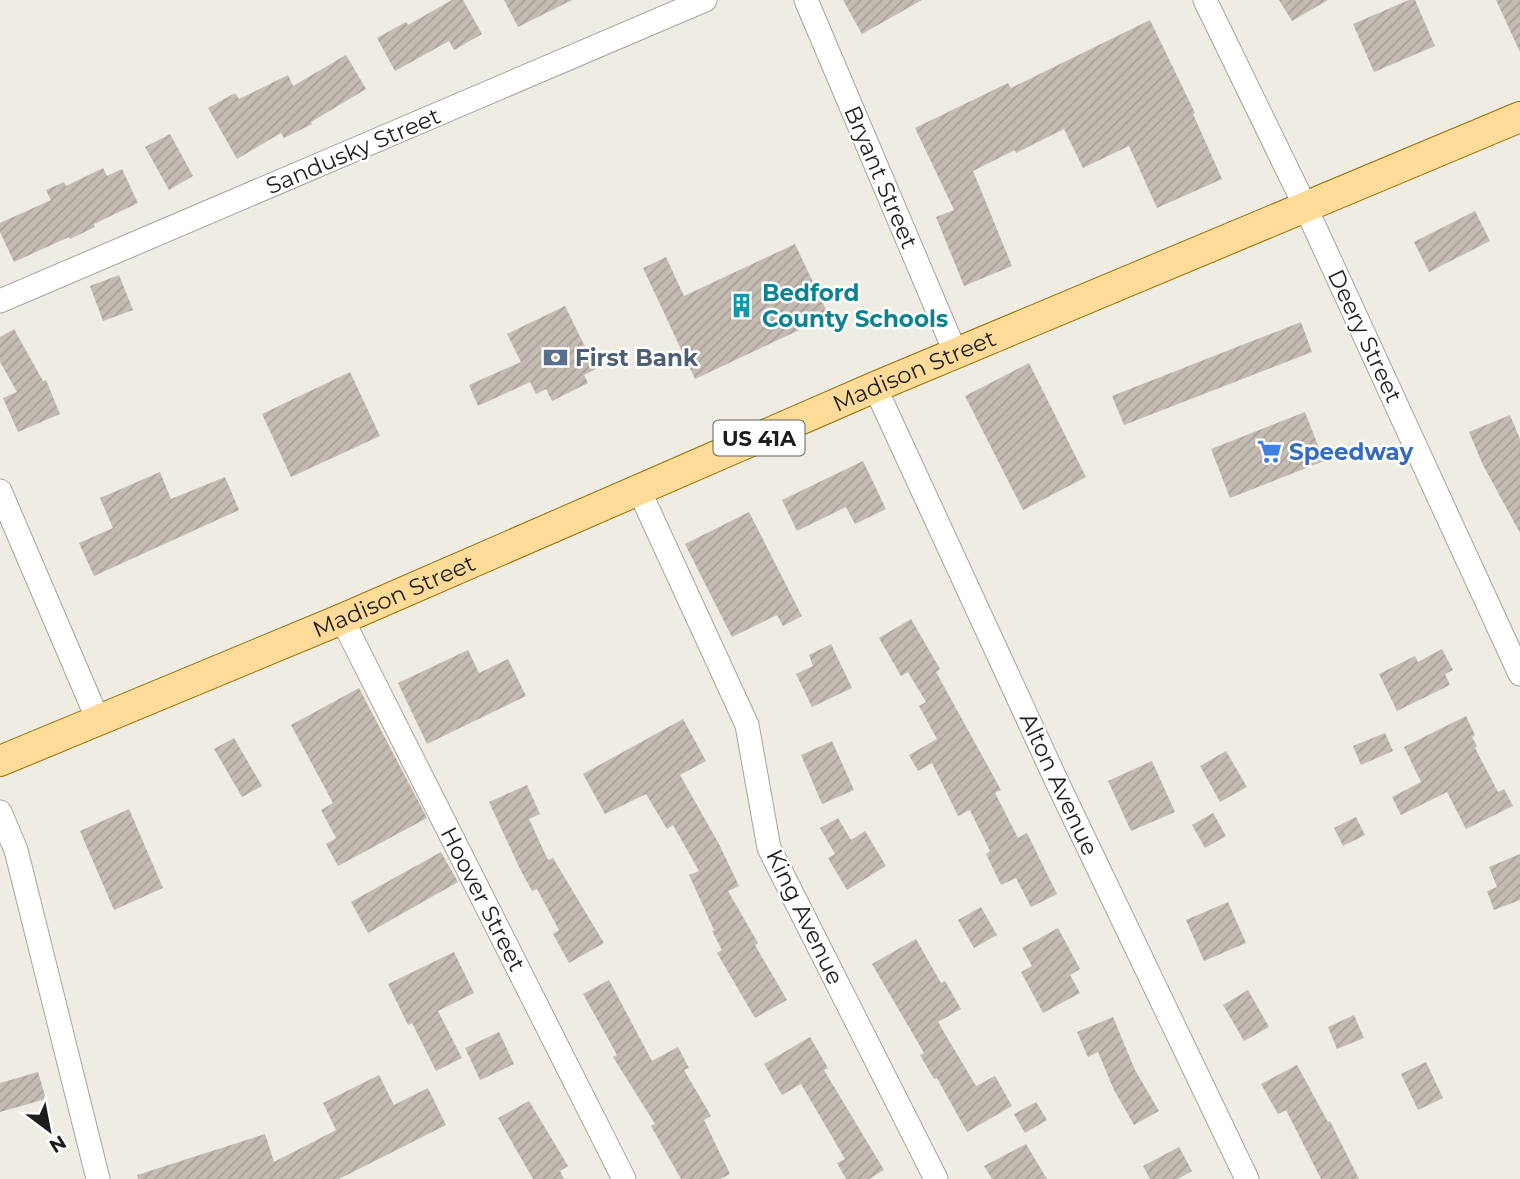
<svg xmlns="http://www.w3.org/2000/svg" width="1520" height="1179" font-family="Montserrat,sans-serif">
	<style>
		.building { fill: url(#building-hatch) }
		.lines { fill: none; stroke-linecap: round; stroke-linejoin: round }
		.minor-casing { stroke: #a4a4a4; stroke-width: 25 }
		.major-casing { stroke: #977100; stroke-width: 32 }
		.minor { stroke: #fff; stroke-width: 23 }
		.major { stroke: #fedb98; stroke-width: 30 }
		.labels { text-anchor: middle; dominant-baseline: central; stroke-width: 5; stroke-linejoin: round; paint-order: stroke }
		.shield { fill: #fff; stroke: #616161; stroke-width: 2 }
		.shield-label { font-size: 21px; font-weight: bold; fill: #1d1d1d }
		.street-label { font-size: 23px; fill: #1d1d1d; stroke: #fff }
		.culture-label { font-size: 23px; font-weight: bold; fill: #0d838f; stroke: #fff; text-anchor: start }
		.service-label { font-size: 23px; font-weight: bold; fill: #4e5e75; stroke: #fff; text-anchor: start }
		.shop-label { font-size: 23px; font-weight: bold; fill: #366cbe; stroke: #fff; text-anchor: start }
	</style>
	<defs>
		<pattern id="building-hatch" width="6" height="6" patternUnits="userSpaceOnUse" patternTransform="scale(1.75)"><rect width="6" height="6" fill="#c4bbb2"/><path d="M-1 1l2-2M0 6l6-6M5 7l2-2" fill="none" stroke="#a8a099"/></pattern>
	</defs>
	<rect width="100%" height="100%" fill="#efece3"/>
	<g class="building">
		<path d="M452,0H463L482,34L454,50L449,41L395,71L377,38L406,22L408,25Z"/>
		<path d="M504,0H572L518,27Z"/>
		<path d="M843,0H922L862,34Z"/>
		<path d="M1279,0H1328L1292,21Z"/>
		<path d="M1409,0H1415L1435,46L1374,72L1353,24Z"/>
		<path d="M1496,0H1520V52Z"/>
		<path d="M1150,20L1195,113L1193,114L1222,179L1157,208L1129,146L1083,168L1064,129L1016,153L1015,150L973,171L1012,266L964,286L936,217L954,210L915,128L1008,83L1011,88Z"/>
		<path d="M346,55L366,89L311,122L312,124L284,138L281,133L237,159L208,108L235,93L239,99L288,75L293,86Z"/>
		<path d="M170,134L193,176L169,190L145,147Z"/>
		<path d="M103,168L107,176L122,169L138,203L94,224L95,227L70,239L69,237L14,262L0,232V223L51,200L46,190L64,182L66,186Z"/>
		<path d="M1475,211L1490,241L1429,272L1414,242Z"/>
		<path d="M795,244L829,316L695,379L643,268L666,257L684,296Z"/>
		<path d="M119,275L133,310L103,321L90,286Z"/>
		<path d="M565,306L596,369L584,375L588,383L552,401L546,389L536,394L530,382L478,406L469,385L521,362L507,334Z"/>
		<path d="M1301,322L1312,352L1124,425L1112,396Z"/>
		<path d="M14,329L43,381L46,380L60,414L18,432L3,398L17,392L0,362V337Z"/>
		<path d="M1029,363L1086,477L1023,510L965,396Z"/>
		<path d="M350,372L380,436L291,477L262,414Z"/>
		<path d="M1305,412L1324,461L1230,498L1211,449Z"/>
		<path d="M1510,415L1520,439V533L1483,465L1469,432Z"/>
		<path d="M863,461L886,509L855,524L846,507L797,531L782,500Z"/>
		<path d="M160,472L171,499L225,477L239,510L94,576L79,543L113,528L100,498Z"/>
		<path d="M749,512L802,616L783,626L777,615L732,637L685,544Z"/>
		<path d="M911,619L940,669L936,672L1001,790L995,793L1018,838L1027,833L1057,894L1031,907L1016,878L1001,885L986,854L990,851L970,810L958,816L932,763L918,771L909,755L937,739L919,706L926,702L908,672L901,676L879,638Z"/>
		<path d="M831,644L852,688L812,707L796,674L813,666L809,655Z"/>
		<path d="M1442,649L1453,670L1445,674L1450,685L1397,711L1379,674L1415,656L1418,662Z"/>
		<path d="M468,650L479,673L508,659L526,696L427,744L398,683Z"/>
		<path d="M359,688L427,818L338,866L326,844L336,838L321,810L333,803L291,725Z"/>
		<path d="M1466,716L1475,735L1472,737L1477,746L1475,748L1498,792L1504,789L1513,806L1466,829L1447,792L1401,815L1392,797L1421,782L1404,747Z"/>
		<path d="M683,719L706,761L680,775L719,844L739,886L728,891L758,943L755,945L787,1000L755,1018L717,953L722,950L712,931L714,930L689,875L699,871L673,825L667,829L646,794L605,814L583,774Z"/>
		<path d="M1385,733L1393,751L1361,765L1353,746Z"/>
		<path d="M234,738L262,786L242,797L214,749Z"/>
		<path d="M832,741L854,790L822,804L801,755Z"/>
		<path d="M1226,751L1247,787L1220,802L1200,766Z"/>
		<path d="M1152,761L1175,812L1131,831L1108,781Z"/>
		<path d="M527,785L540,814L529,819L548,860L553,858L604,943L569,963L553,934L559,930L537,889L532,891L520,869L489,802Z"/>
		<path d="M129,809L163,888L114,910L80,831Z"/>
		<path d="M1213,813L1226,836L1205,848L1192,825Z"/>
		<path d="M1356,817L1365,835L1343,846L1334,828Z"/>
		<path d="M838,818L851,840L865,831L886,866L847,890L828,858L835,854L820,828Z"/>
		<path d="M441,852L458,882L368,933L351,902Z"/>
		<path d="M1520,854V900L1494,910L1487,891L1497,887L1489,867Z"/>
		<path d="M1228,902L1246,943L1204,961L1186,920Z"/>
		<path d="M981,907L997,935L974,948L958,920Z"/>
		<path d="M1058,928L1080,969L1070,975L1080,993L1043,1013L1021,972L1032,966L1022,948Z"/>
		<path d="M916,939L941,983L945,981L961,1009L938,1022L976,1086L995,1076L1012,1106L967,1132L937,1078L934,1079L920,1055L924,1053L872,964Z"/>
		<path d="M454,952L474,993L438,1011L462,1058L436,1071L412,1023L408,1025L388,984Z"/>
		<path d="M609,980L652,1061L678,1047L689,1068L684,1070L711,1116L704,1120L730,1174L720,1179H681L651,1126L655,1124L613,1057L617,1055L583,994Z"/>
		<path d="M1248,990L1269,1027L1244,1041L1223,1005Z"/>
		<path d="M1354,1015L1364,1038L1337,1049L1328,1027Z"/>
		<path d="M1113,1017L1135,1070L1159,1111L1134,1125L1114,1090L1098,1052L1088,1057L1077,1032Z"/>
		<path d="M499,1032L514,1064L480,1080L465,1048Z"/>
		<path d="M810,1037L828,1068L824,1070L884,1170L869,1179H846L837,1163L845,1159L801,1084L782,1095L764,1064Z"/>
		<path d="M1426,1062L1443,1098L1418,1110L1401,1074Z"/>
		<path d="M1297,1065L1328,1122L1330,1121L1359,1179H1321L1286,1110L1278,1114L1261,1084Z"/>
		<path d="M38,1072L46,1099L0,1112V1083Z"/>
		<path d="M379,1075L394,1105L428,1088L446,1125L339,1179H138L137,1175L265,1134L274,1162L336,1130L323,1103Z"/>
		<path d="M529,1101L568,1166L560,1171L564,1179H533L498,1118Z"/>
		<path d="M1036,1102L1047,1120L1025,1133L1014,1114Z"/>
		<path d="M1026,1144L1047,1179H992L984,1166Z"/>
		<path d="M1179,1147L1192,1171L1178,1179H1150L1143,1166Z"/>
	</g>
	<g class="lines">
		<defs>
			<g id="minor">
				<path d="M806,0L956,354"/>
				<path d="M1205,0L1305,206L1520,674"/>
				<path d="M0,301L705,0"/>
				<path d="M875,387L1057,782L1247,1179"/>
				<path d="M639,490L747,725L769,848L936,1179"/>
				<path d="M0,491L98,720"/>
				<path d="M342,619L624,1179"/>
				<path d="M0,812L16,850L98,1179"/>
			</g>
			<g id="major">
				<path id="s1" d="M0,761L342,619L875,387L1520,117"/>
			</g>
		</defs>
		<use href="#minor" class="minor-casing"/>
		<use href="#major" class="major-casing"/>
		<use href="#minor" class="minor"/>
		<use href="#major" class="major"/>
	</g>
	<defs>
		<symbol id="building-bare" viewBox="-9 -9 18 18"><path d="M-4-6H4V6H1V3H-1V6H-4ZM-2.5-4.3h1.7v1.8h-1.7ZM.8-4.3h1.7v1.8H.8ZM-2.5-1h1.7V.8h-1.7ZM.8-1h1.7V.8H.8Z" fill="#0f9aa8" stroke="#fff" stroke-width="2.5" paint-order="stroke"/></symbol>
		<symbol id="bank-bare" viewBox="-9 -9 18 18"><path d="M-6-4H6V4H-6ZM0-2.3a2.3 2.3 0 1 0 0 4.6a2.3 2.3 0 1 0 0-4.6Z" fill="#5c6f8a" stroke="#fff" stroke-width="2.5" paint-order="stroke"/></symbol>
		<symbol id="supermarket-bare" viewBox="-9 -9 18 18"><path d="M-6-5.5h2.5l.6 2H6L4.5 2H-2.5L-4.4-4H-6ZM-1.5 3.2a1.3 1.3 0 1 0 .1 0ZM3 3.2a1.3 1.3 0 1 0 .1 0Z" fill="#3f7fe0" stroke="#fff" stroke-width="2.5" paint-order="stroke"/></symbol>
	</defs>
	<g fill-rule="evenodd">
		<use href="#building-bare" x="724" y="288" width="35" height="35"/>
		<use href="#bank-bare" x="538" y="340" width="35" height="35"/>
		<use href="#supermarket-bare" x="1252" y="434" width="35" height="35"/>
	</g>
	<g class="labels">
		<rect class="shield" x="713.5" y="420.5" width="91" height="35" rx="5"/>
		<g class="shield-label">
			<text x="759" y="438">US 41A</text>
		</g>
		<g class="street-label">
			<text transform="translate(353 151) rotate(-23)">Sandusky Street</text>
			<text transform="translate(881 177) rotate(67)">Bryant Street</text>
			<text transform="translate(1365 336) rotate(65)">Deery Street</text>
			<text stroke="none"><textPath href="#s1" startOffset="994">Madison Street</textPath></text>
			<text stroke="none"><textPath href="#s1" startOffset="427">Madison Street</textPath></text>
			<text transform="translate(1059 784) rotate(65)">Alton Avenue</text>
			<text transform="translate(483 899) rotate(63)">Hoover Street</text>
			<text transform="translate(805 917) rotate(64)">King Avenue</text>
		</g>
		<g class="culture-label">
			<text x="762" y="293">Bedford<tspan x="762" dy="26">County Schools</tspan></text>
		</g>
		<g class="service-label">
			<text x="575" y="358">First Bank</text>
		</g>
		<g class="shop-label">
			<text x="1289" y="452">Speedway</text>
		</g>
	</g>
	<g transform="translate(49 1130) rotate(148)" stroke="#ffffff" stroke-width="5" paint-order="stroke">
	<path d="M0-5L12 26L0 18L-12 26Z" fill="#1d1d1d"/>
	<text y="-10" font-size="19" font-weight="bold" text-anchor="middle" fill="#1d1d1d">N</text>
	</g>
</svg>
